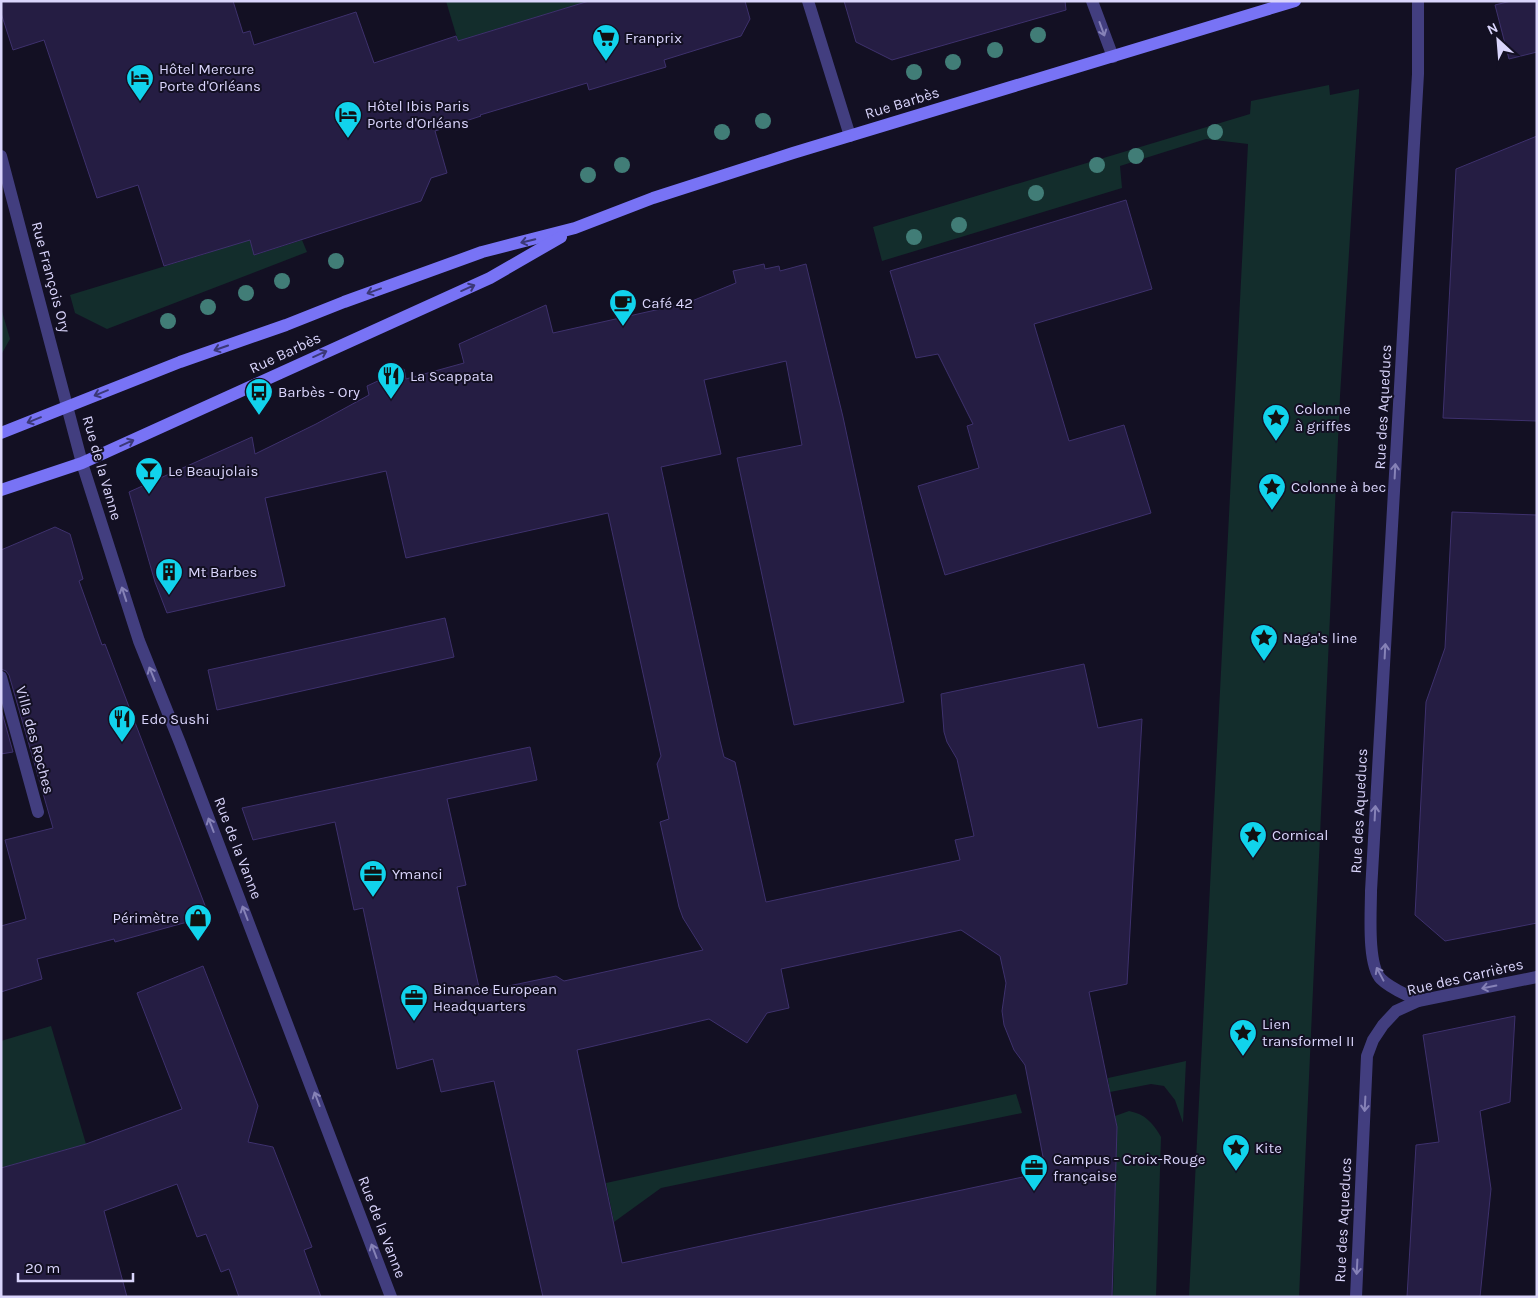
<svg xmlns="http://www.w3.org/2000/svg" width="1538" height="1298" font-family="Karla,sans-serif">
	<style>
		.green { fill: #132d2c }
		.building { fill: #251d43; stroke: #3e316d; fill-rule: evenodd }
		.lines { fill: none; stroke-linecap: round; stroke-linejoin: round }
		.lane { stroke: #423e7f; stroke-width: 12 }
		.street { stroke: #423e7f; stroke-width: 12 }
		.secondary { stroke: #7873f5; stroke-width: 12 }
		.tree { fill: #417d77 }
		.oneway { stroke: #8682b7 }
		.oneway2 { stroke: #3b3877 }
		.labels { text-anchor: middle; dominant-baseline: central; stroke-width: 4; stroke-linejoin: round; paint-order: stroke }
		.poi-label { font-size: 15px; fill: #dad5fc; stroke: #131023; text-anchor: start }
		.street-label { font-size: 15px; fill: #dad5fc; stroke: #131023 }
	</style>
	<rect width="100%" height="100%" fill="#131023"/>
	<g class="green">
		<path d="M446,1H589L458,41Z"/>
		<path d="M1329,85L1330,95L1359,89V93L1340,396L1299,1297H1189L1248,144L1206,139L1120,166L1122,188L882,261L873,227L1250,114L1251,101Z"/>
		<path d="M248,236L255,255L302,240L307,252L107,329L75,313L70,295L205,254Z"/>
		<path d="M1,308L10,339L1,355Z"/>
		<path d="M51,1026L86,1144L1,1168V1041Z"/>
		<path d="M1186,1061L1183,1123L1175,1100L1164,1086L1151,1084L1110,1092L1108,1078Z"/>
		<path d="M1016,1094L1022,1113L661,1188L614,1222L606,1183Z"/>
		<path d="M1129,1111C1145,1114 1153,1123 1161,1137L1156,1297H1113L1117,1127L1115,1116Z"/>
	</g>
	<g class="building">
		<path d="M1,1H233L243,33L250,31L254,45L356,12L374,63L456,36L458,41L589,1H745L750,19L741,36L664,60L666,67L589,90L587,83L480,115L481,116L435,131L447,173L431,178L421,201L254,255L250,240L164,266L138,185L97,198L44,40L13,50L1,13Z"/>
		<path d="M844,1H1065L1066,10L892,60L856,42Z"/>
		<path d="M1511,1H1537V52L1509,59L1495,5Z"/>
		<path d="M1537,136V421L1443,418L1456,169Z"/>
		<path d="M1126,200L1152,289L1034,324L1069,441L1124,425L1151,513L945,575L918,486L979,468L967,426L973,424L938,354L916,358L890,271Z"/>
		<path d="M764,264L765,269L779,266L780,271L806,264L843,417L904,702L794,725L737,458L802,445L786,361L704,380L721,454L661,467L720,741L724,757L735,762L766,902L960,860L955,840L974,836L957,759L947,742L944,732L941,694L1084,664L1098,728L1142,719L1127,984L1089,992L1117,1127L1112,1297H543L494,1081L441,1092L433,1059L397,1069L363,908L354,910L335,822L253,840L242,808L530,747L537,780L447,799L466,885L457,887L480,992L556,976L564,981L703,950L683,918L679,907L660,822L669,819L657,764L661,756L608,513L406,558L386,471L265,498L285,586L167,613L155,582L129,492L252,437L255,454L316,424L369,395L367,386L404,369L406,379L464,363L459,344L546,305L553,333L687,303L736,283L733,271ZM961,930L1000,956L1006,983L1002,1011L1004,1025L1014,1050L1025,1065L1046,1172L622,1263L577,1050L709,1019L747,1043L767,1013L789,1008L781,969Z"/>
		<path d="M1452,512L1537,515V923L1445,941L1415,915L1426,702L1445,648Z"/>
		<path d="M55,527L70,534L83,579L79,581L102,645L105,644L209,916L115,942L114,939L37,959L42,979L1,992V926L26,919L5,840L53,828L9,675L6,671L1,669V550Z"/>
		<path d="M445,618L454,657L217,710L208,670Z"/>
		<path d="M1,709L13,752L1,754Z"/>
		<path d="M203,966L258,1106L248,1142L273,1147L312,1247L304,1250L321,1297H239L229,1269L221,1272L206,1234L197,1237L177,1184L104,1211L127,1297H1V1168L86,1144L182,1109L137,993Z"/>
		<path d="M1515,1016L1510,1102L1480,1111L1491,1189L1480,1297H1407L1416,1145L1439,1142L1423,1035Z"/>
	</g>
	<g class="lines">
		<path class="lane" d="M1,677L38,812"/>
		<g class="street">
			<path d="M808,1L850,136"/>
			<path d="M1092,1L1113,57"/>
			<path d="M1418,1V74L1371,891C1371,911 1367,965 1381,979C1391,989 1406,994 1418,1001"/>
			<path d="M1,156L82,463L139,641L180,743L391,1297"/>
			<path d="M1356,1297L1367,1056L1373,1040L1383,1025L1396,1011L1418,1001L1537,977"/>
		</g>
		<g class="secondary">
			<path d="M1,433L180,362L286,325L344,302L482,252L575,228L653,198L793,153L1295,1"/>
			<path d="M1,490L82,463L490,278L561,237"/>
		</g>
	</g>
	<g class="tree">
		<circle cx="1038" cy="35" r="8"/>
		<circle cx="995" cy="50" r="8"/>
		<circle cx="953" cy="62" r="8"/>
		<circle cx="914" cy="72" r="8"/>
		<circle cx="763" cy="121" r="8"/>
		<circle cx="722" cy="132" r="8"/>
		<circle cx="1215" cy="132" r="8"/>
		<circle cx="1136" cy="156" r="8"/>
		<circle cx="622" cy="165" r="8"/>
		<circle cx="1097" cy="165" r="8"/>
		<circle cx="588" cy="175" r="8"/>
		<circle cx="1036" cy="193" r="8"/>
		<circle cx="959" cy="225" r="8"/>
		<circle cx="914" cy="237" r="8"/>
		<circle cx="336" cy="261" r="8"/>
		<circle cx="282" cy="281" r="8"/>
		<circle cx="246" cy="293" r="8"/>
		<circle cx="208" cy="307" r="8"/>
		<circle cx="168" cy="321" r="8"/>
	</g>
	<defs><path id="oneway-shaft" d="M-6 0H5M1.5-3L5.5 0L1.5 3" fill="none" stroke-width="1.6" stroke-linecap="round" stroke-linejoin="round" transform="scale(1.25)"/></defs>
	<g class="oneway">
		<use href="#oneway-shaft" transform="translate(1102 29) rotate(70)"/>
		<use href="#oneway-shaft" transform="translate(1395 471) rotate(-87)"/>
		<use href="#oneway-shaft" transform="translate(124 594) rotate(-108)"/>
		<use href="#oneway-shaft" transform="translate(1385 651) rotate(-87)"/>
		<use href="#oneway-shaft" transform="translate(152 674) rotate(-112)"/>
		<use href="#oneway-shaft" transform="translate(1375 813) rotate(-87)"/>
		<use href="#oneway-shaft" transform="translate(211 825) rotate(-111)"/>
		<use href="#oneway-shaft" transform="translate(245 913) rotate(-111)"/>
		<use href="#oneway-shaft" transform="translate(1380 974) rotate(-118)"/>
		<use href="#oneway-shaft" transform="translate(1489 987) rotate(169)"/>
		<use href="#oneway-shaft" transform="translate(317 1099) rotate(-111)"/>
		<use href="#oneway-shaft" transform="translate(1365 1104) rotate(93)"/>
		<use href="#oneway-shaft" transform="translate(374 1251) rotate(-111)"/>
		<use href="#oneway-shaft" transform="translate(1357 1267) rotate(93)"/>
	</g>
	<g class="oneway2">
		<use href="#oneway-shaft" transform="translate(528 241) rotate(166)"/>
		<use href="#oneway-shaft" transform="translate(468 288) rotate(-24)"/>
		<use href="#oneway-shaft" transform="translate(374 291) rotate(160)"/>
		<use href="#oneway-shaft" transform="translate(221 348) rotate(161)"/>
		<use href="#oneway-shaft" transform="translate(320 354) rotate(-24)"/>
		<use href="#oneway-shaft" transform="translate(101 393) rotate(158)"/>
		<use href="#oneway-shaft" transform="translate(34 420) rotate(158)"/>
		<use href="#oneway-shaft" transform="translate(127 443) rotate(-24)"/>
	</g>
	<defs>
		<symbol id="supermarket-pin" viewBox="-11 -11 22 30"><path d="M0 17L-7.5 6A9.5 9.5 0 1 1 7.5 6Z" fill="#11d3ec" stroke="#131023"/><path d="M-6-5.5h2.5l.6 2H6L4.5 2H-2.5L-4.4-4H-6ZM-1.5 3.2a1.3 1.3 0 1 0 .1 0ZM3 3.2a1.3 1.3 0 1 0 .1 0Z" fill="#111"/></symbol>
		<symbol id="hotel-pin" viewBox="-11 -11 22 30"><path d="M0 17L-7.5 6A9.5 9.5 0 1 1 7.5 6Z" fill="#11d3ec" stroke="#131023"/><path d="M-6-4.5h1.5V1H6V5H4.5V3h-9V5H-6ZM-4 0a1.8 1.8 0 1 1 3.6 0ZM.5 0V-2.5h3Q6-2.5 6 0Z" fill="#111"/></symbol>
		<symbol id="cafe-pin" viewBox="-11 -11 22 30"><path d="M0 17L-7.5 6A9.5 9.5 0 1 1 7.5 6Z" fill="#11d3ec" stroke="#131023"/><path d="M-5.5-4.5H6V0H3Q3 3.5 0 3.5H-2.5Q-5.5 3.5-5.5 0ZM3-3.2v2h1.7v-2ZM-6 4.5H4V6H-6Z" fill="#111"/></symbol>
		<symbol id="restaurant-pin" viewBox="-11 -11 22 30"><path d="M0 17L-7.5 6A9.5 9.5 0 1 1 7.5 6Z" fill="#11d3ec" stroke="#131023"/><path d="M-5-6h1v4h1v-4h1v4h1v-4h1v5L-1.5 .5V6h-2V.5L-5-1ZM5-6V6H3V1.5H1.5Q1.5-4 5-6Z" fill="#111"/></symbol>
		<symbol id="bus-pin" viewBox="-11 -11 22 30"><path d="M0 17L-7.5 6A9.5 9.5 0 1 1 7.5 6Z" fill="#11d3ec" stroke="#131023"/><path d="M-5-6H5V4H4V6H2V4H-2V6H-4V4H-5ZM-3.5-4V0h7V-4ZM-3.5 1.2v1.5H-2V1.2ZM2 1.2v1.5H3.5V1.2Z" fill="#111"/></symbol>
		<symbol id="sight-pin" viewBox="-11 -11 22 30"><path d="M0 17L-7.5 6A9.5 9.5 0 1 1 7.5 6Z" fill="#11d3ec" stroke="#131023"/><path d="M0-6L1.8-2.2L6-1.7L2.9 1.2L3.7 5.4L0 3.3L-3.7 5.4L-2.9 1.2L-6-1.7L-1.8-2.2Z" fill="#111"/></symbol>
		<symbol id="bar-pin" viewBox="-11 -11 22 30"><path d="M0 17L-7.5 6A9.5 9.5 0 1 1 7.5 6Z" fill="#11d3ec" stroke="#131023"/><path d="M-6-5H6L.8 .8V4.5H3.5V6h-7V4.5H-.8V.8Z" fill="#111"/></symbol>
		<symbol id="building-pin" viewBox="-11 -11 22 30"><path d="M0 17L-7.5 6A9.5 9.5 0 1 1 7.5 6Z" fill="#11d3ec" stroke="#131023"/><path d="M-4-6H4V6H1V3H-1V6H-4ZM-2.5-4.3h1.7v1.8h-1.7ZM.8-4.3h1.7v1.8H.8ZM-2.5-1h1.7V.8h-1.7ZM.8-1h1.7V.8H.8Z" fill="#111"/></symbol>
		<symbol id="office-pin" viewBox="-11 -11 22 30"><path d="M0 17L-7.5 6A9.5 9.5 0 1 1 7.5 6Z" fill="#11d3ec" stroke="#131023"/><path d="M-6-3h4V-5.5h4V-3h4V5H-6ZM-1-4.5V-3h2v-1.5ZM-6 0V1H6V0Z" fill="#111"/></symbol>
		<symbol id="shop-pin" viewBox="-11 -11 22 30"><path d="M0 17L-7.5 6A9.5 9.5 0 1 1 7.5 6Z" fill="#11d3ec" stroke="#131023"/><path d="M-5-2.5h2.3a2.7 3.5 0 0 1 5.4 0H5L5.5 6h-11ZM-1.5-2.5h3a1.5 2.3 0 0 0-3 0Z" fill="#111"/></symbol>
	</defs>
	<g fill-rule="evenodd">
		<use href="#supermarket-pin" x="590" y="22" width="32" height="43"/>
		<use href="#hotel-pin" x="124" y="62" width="32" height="43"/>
		<use href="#hotel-pin" x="332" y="99" width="32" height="43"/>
		<use href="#cafe-pin" x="607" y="287" width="32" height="43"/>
		<use href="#restaurant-pin" x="375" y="360" width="32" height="43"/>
		<use href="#bus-pin" x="243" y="376" width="32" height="43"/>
		<use href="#sight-pin" x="1260" y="402" width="32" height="43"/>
		<use href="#bar-pin" x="133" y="455" width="32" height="43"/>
		<use href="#sight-pin" x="1256" y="471" width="32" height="43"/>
		<use href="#building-pin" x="153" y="556" width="32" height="43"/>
		<use href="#sight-pin" x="1248" y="622" width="32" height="43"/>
		<use href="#restaurant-pin" x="106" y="703" width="32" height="43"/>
		<use href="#sight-pin" x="1237" y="819" width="32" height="43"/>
		<use href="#office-pin" x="357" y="858" width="32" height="43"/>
		<use href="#shop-pin" x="182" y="902" width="32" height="43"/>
		<use href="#office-pin" x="398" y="982" width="32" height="43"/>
		<use href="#sight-pin" x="1227" y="1017" width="32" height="43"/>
		<use href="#sight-pin" x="1220" y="1132" width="32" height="43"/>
		<use href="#office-pin" x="1018" y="1152" width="32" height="43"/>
	</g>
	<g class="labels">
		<g class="poi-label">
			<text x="625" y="38">Franprix</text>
			<text x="159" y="69">Hôtel Mercure<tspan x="159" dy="17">Porte d'Orléans</tspan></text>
			<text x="367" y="106">Hôtel Ibis Paris<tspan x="367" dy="17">Porte d'Orléans</tspan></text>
			<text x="642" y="303">Café 42</text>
			<text x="410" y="376">La Scappata</text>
			<text x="278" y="392">Barbès - Ory</text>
			<text x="1295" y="409">Colonne<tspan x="1295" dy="17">à griffes</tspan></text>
			<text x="168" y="471">Le Beaujolais</text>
			<text x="1291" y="487">Colonne à bec</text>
			<text x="188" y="572">Mt Barbes</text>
			<text x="1283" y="638">Naga's line</text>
			<text x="141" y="719">Edo Sushi</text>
			<text x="1272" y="835">Cornical</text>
			<text x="392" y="874">Ymanci</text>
			<text x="179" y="918" text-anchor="end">Périmètre</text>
			<text x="433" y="989">Binance European<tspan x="433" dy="17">Headquarters</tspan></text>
			<text x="1262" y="1024">Lien<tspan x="1262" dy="17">transformel II</tspan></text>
			<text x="1255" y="1148">Kite</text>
			<text x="1053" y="1159">Campus - Croix-Rouge<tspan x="1053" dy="17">française</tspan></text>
		</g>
		<g class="street-label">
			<text transform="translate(902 103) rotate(-17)">Rue Barbès</text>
			<text transform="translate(51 277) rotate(75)">Rue François Ory</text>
			<text transform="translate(285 353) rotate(-25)">Rue Barbès</text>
			<text transform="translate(1383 407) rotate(-87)">Rue des Aqueducs</text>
			<text transform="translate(102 468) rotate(74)">Rue de la Vanne</text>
			<text transform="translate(35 740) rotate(75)">Villa des Roches</text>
			<text transform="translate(1359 811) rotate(-87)">Rue des Aqueducs</text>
			<text transform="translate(238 848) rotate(69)">Rue de la Vanne</text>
			<text transform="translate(1465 977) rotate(-13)">Rue des Carrières</text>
			<text transform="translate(1343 1220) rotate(-87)">Rue des Aqueducs</text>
			<text transform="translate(382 1227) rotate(69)">Rue de la Vanne</text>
		</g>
	</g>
	<rect width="1538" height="1298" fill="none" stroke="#dad5fc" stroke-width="5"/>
	<g transform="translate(1498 40) rotate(334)" stroke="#131023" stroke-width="4" paint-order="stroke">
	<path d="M0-4L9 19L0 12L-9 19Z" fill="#dad5fc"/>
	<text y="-8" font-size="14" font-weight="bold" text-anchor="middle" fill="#dad5fc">N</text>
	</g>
	<path d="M18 1273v8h115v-8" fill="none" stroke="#dad5fc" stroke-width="2.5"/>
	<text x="25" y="1273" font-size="15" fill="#dad5fc" stroke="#131023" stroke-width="4" paint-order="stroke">20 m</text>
</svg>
